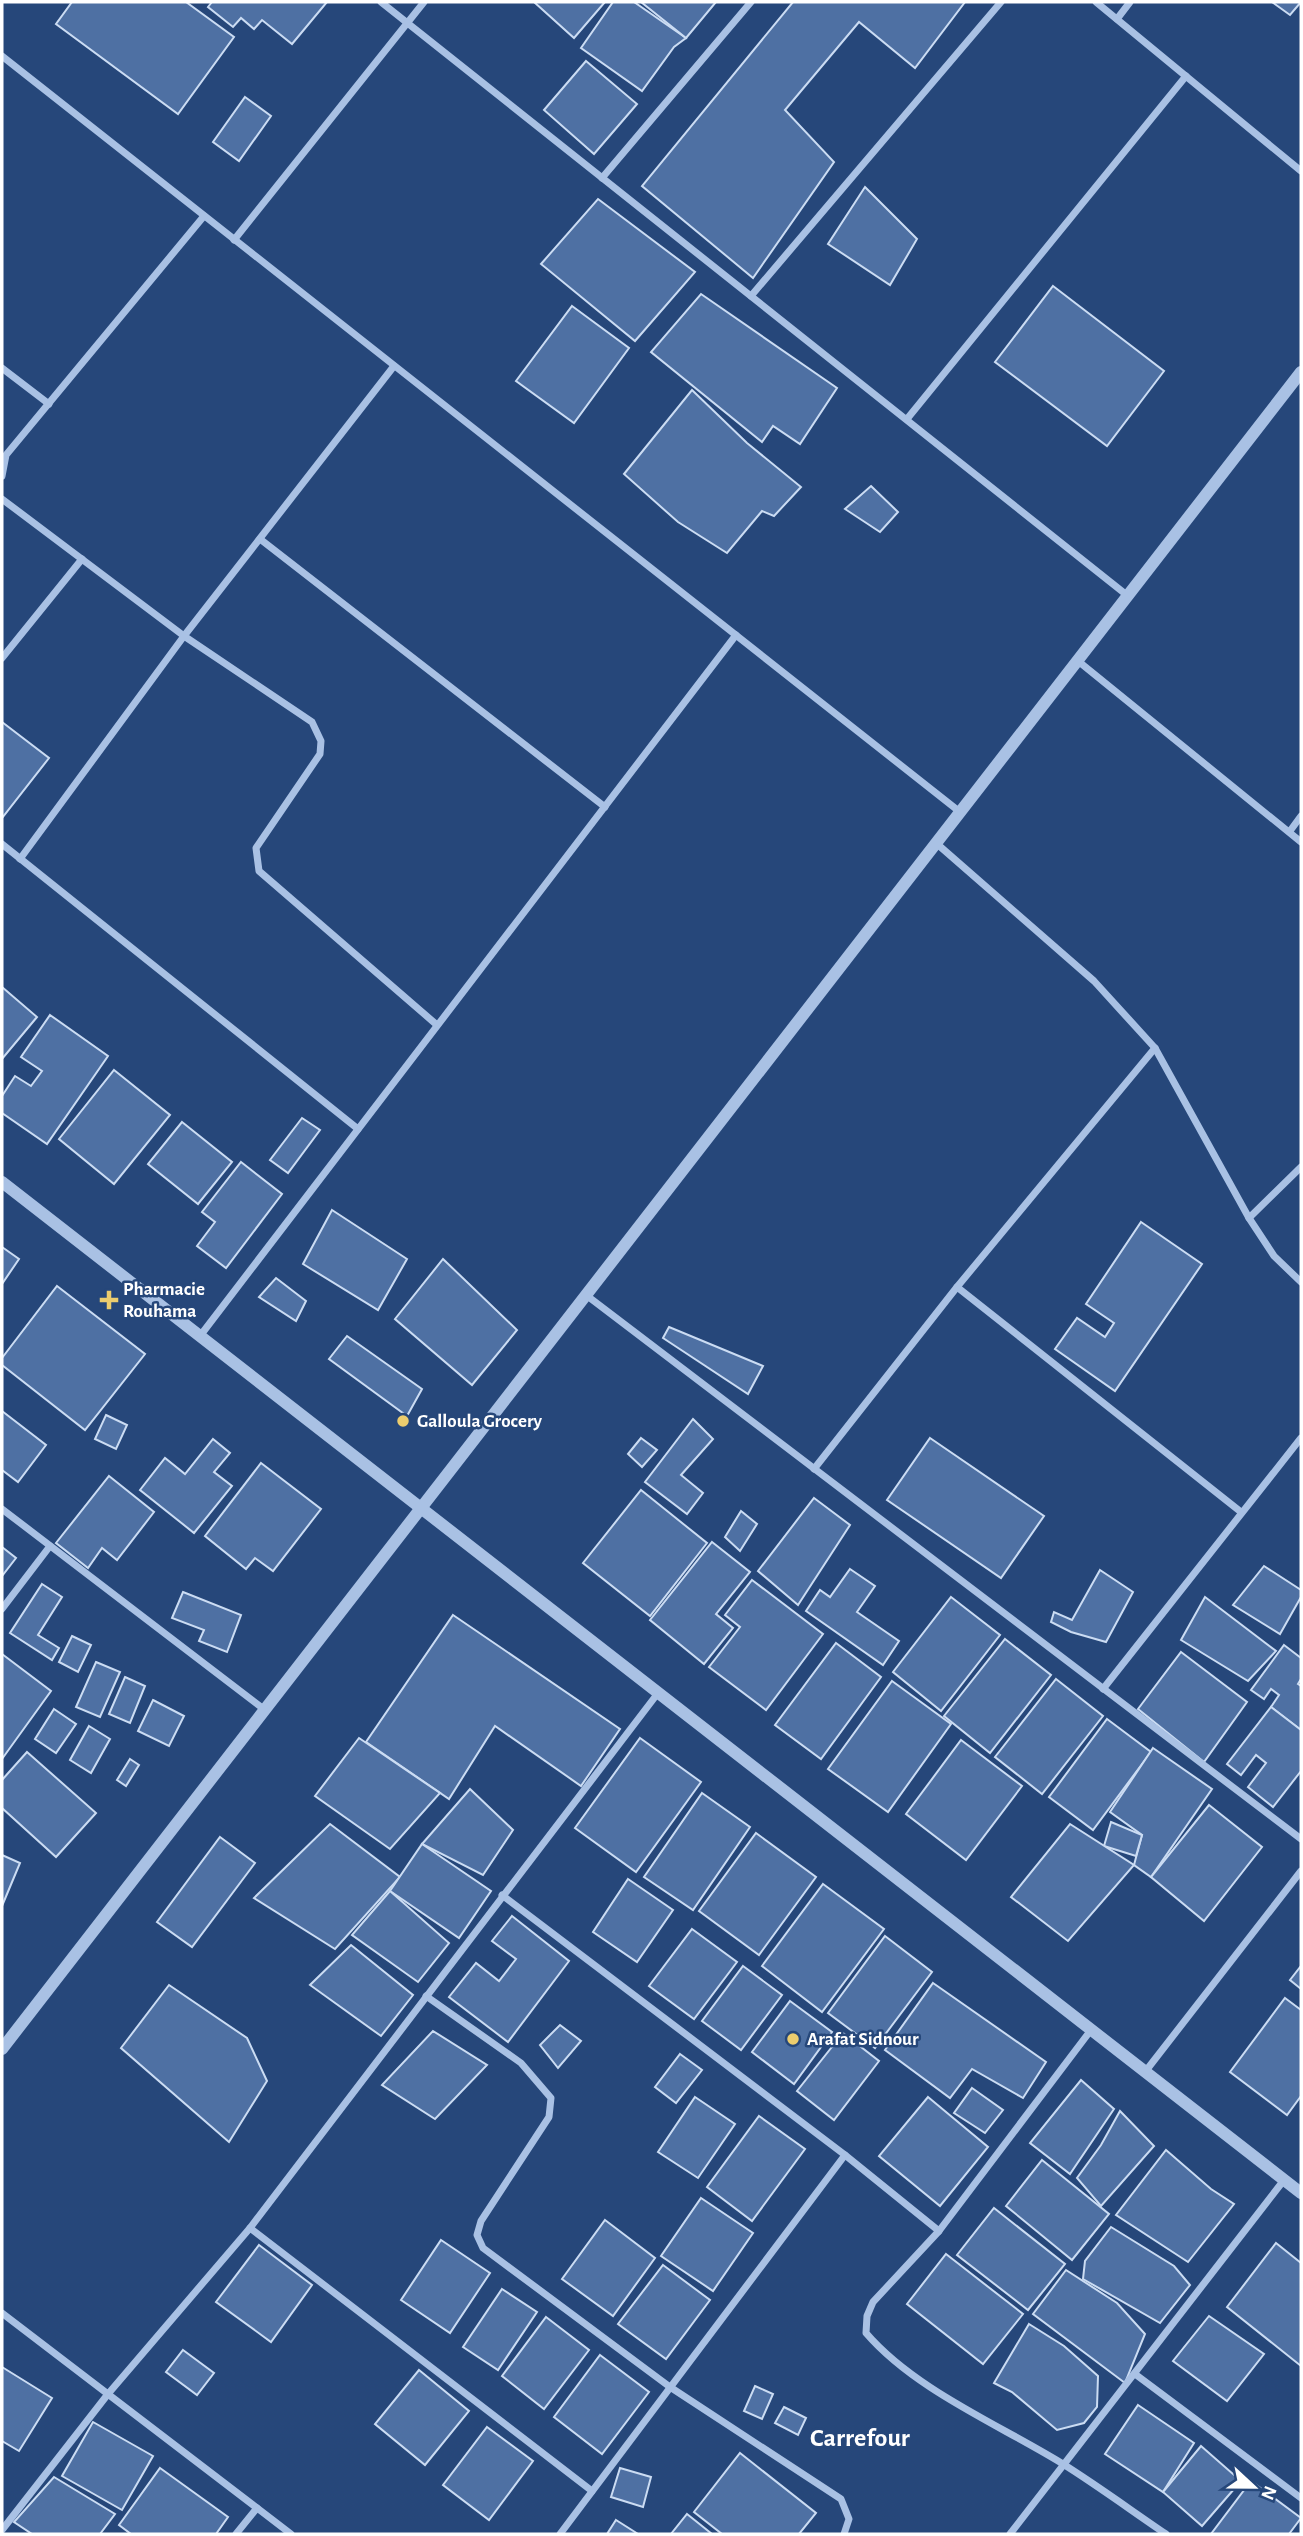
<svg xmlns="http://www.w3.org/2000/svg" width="1303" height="2536" font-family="'Alegreya Sans',sans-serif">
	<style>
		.building { fill: #4e70a3; stroke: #cbdcf3; stroke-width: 2 }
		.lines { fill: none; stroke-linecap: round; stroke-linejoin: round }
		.minor { stroke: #a9c1e4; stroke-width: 7 }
		.tertiary { stroke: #a9c1e4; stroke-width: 12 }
		.poi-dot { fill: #eccd6e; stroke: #26477a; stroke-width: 2.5 }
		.labels { text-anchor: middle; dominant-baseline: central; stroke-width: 5; stroke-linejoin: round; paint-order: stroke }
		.poi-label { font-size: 19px; font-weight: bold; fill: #fff; stroke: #26477a; text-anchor: start }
		.district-label { font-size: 26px; font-weight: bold; fill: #fff; stroke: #26477a }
	</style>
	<rect width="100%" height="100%" fill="#26477a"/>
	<g class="building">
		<path d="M72,2H186L234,37L178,114L56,24Z"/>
		<path d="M212,2H327L292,44L262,20L254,29L241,18L233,27L208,7Z"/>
		<path d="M534,2H605L574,38Z"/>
		<path d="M613,2H634L686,38L674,47L642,91L581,48Z"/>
		<path d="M641,2H716L686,38Z"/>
		<path d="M793,2H965L915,68L859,22L785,110L834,162L753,278L642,186Z"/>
		<path d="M1272,2H1301L1290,15Z"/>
		<path d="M586,61L637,104L594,154L544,110Z"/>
		<path d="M245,97L271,116L239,161L213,142Z"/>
		<path d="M865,187L917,239L890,285L828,244Z"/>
		<path d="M598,199L695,272L635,341L541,264Z"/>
		<path d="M1053,286L1164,371L1107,446L995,362Z"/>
		<path d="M701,294L837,388L800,444L773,426L762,442L651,352Z"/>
		<path d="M572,306L629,348L574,423L516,381Z"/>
		<path d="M692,390L747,443L801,487L774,516L762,511L727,553L678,522L624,474Z"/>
		<path d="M871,486L898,512L880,532L845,509Z"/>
		<path d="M2,722L49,758L2,818Z"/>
		<path d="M2,987L37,1017L2,1059Z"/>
		<path d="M50,1015L108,1056L47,1144L2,1113V1096L15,1076L31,1086L42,1071L21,1057Z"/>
		<path d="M114,1070L170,1115L114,1184L59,1139Z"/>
		<path d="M302,1118L320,1130L288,1173L270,1160Z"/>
		<path d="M182,1122L232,1162L198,1204L148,1164Z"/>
		<path d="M241,1162L282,1194L226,1268L197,1246L215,1222L202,1212Z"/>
		<path d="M332,1210L407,1259L378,1310L303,1264Z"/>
		<path d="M1141,1222L1202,1264L1115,1391L1055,1349L1077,1318L1105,1337L1114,1323L1086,1304Z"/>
		<path d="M2,1247L19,1259L2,1284Z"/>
		<path d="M443,1259L517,1330L472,1385L395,1319Z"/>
		<path d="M276,1278L306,1301L296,1321L259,1297Z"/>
		<path d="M57,1286L145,1354L85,1430L2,1365V1358Z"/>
		<path d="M669,1327L763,1366L748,1394L663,1338Z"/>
		<path d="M347,1336L422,1389L407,1416L329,1359Z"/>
		<path d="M2,1411L46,1445L18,1482L2,1470Z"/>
		<path d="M106,1415L127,1425L116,1449L95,1439Z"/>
		<path d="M693,1419L713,1439L681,1475L703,1493L687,1514L645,1482Z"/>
		<path d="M641,1438L657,1450L642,1467L628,1454Z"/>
		<path d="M930,1438L1044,1516L1001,1578L887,1500Z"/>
		<path d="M213,1439L230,1453L214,1472L232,1486L194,1533L140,1490L165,1458L185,1474Z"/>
		<path d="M261,1463L321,1509L273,1571L255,1558L246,1569L205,1536Z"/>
		<path d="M109,1476L154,1512L117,1560L102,1548L88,1568L56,1543Z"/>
		<path d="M641,1490L707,1543L650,1616L583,1563Z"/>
		<path d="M814,1498L850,1525L798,1605L758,1571Z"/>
		<path d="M741,1511L757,1524L740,1551L725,1537Z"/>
		<path d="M712,1542L750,1572L716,1614L733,1628L704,1664L650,1620Z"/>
		<path d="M2,1547L16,1558L2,1576Z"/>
		<path d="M1264,1566L1301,1590V1597L1280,1634L1233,1605Z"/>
		<path d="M850,1569L875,1586L857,1612L899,1641L883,1665L806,1611L820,1590L830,1597Z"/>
		<path d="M1100,1570L1133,1592L1106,1642L1071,1632L1051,1622L1054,1612L1072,1620Z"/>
		<path d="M752,1580L823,1634L766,1710L709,1667L740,1627L725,1615Z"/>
		<path d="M42,1584L62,1597L38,1635L59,1648L52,1660L10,1633Z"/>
		<path d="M183,1592L241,1615L227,1652L199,1641L204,1630L172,1618Z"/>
		<path d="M951,1597L1000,1635L941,1711L893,1672Z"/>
		<path d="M1205,1597L1276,1651L1248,1681L1181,1640Z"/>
		<path d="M453,1615L620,1729L581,1786L495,1726L449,1799L366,1742Z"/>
		<path d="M72,1636L91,1645L78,1672L59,1662Z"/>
		<path d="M1005,1639L1051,1675L990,1753L944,1716Z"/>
		<path d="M836,1643L881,1677L821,1759L775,1725Z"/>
		<path d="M1284,1645L1301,1658V1679L1298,1684L1301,1686V1730L1271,1707L1279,1695L1271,1689L1264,1699L1251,1690Z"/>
		<path d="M1181,1652L1247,1702L1204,1762L1138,1709Z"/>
		<path d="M2,1654L51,1691L2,1759Z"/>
		<path d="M96,1662L120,1672L100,1717L76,1707Z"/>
		<path d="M125,1677L145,1686L130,1723L109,1714Z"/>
		<path d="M1056,1679L1103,1716L1042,1794L995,1757Z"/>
		<path d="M892,1681L951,1724L888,1812L828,1769Z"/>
		<path d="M153,1700L184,1716L169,1746L138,1731Z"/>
		<path d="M1271,1707L1301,1730V1771L1273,1807L1248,1787L1266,1763L1256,1755L1241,1775L1227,1764Z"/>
		<path d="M54,1709L76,1724L56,1753L35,1739Z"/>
		<path d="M1107,1719L1151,1752L1093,1830L1049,1797Z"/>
		<path d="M89,1726L110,1739L91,1773L70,1760Z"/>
		<path d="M359,1738L440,1793L390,1849L315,1796Z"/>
		<path d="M640,1738L701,1782L636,1872L575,1828Z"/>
		<path d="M961,1740L1022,1786L966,1860L906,1814Z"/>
		<path d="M1153,1748L1212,1789L1151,1877L1134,1865L1142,1835L1110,1812Z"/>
		<path d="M27,1752L96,1813L56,1857L2,1808V1780Z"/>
		<path d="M130,1759L139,1765L126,1786L117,1780Z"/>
		<path d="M470,1789L513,1830L483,1875L422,1844Z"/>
		<path d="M702,1793L750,1827L693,1910L644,1877Z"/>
		<path d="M1209,1805L1262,1847L1204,1921L1151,1877Z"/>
		<path d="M1111,1822L1142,1835L1136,1856L1104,1846Z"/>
		<path d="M330,1824L400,1877L335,1949L254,1898Z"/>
		<path d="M1070,1824L1134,1865L1068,1941L1011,1897Z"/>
		<path d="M756,1833L816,1877L759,1955L699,1911Z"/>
		<path d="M220,1837L255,1863L192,1947L157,1922Z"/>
		<path d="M422,1844L491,1891L459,1938L390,1891Z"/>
		<path d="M2,1855L20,1863L2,1906Z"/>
		<path d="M628,1879L673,1910L637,1962L593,1932Z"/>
		<path d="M823,1884L884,1929L822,2012L762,1966Z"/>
		<path d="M390,1891L449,1943L418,1982L352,1935Z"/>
		<path d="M512,1916L569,1961L508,2042L449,1997L476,1963L499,1981L516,1959L492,1941Z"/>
		<path d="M692,1929L737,1962L694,2019L649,1986Z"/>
		<path d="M885,1936L932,1972L875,2048L828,2013Z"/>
		<path d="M351,1945L413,1995L381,2036L310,1985Z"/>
		<path d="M743,1966L782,1995L741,2050L702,2021Z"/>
		<path d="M1301,1966V1989L1290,1980Z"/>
		<path d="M933,1983L1046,2062L1023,2098L972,2069L950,2098L885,2050Z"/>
		<path d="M169,1985L247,2038L267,2081L229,2142L121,2048Z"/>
		<path d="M1285,1998L1301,2010V2096L1287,2115L1230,2072Z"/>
		<path d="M790,2001L832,2032L794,2084L752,2052Z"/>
		<path d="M560,2025L581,2041L558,2068L540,2045Z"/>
		<path d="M433,2031L487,2065L435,2119L382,2085Z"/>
		<path d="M843,2033L879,2061L834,2120L797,2091Z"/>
		<path d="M680,2054L702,2070L676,2103L655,2087Z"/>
		<path d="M1081,2080L1114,2109L1070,2174L1030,2143Z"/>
		<path d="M972,2088L1003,2110L985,2133L954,2113Z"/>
		<path d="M695,2097L735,2124L698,2178L658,2152Z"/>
		<path d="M928,2097L988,2147L940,2206L879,2156Z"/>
		<path d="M1120,2111L1154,2146L1101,2206L1077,2178L1101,2145Z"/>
		<path d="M759,2116L805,2149L752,2221L707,2187Z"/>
		<path d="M1166,2150L1211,2189L1234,2204L1188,2262L1116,2215Z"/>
		<path d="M1042,2160L1109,2214L1072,2260L1006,2206Z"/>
		<path d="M701,2198L753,2233L713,2291L661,2256Z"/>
		<path d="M994,2208L1065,2264L1028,2310L957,2255Z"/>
		<path d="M605,2220L655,2258L613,2316L562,2279Z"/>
		<path d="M1111,2227L1174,2266L1190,2285L1160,2323L1083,2279L1085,2261Z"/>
		<path d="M441,2240L490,2273L450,2333L401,2300Z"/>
		<path d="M1276,2243L1301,2263V2366L1227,2307Z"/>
		<path d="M259,2245L312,2285L271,2342L216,2302Z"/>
		<path d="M946,2254L1023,2314L983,2364L907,2304Z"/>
		<path d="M663,2265L710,2300L666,2359L618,2324Z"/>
		<path d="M1066,2270L1117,2303L1145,2334L1125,2383L1033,2314Z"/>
		<path d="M502,2289L537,2312L498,2370L463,2347Z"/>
		<path d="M1209,2316L1264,2354L1227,2401L1173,2361Z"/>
		<path d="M546,2317L589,2350L544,2409L502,2376Z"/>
		<path d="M1029,2324L1064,2346L1098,2376L1097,2407L1084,2423L1057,2430L1012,2392L994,2383Z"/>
		<path d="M183,2350L214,2373L197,2395L166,2372Z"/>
		<path d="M600,2355L649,2392L602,2454L554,2417Z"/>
		<path d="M2,2367L52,2398L19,2451L2,2441Z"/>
		<path d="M419,2370L469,2411L425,2465L375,2424Z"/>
		<path d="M755,2386L773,2394L762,2419L744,2411Z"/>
		<path d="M1138,2405L1194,2443L1163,2492L1105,2454Z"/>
		<path d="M784,2407L806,2418L798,2435L775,2423Z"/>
		<path d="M93,2422L153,2456L122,2510L62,2476Z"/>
		<path d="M487,2427L533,2461L489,2520L443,2485Z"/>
		<path d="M1201,2446L1241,2481L1202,2526L1163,2492Z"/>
		<path d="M740,2453L816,2513L799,2534H722L694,2512Z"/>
		<path d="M160,2468L228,2517L216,2534H131L119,2525Z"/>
		<path d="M620,2468L651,2477L643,2507L611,2497Z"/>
		<path d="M54,2477L115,2514L100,2534H32L14,2522Z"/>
		<path d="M1251,2481L1301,2518L1289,2534H1211Z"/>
		<path d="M687,2514L712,2534H671Z"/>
		<path d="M616,2520L638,2534H607Z"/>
	</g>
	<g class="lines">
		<g class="minor">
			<path d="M381,2L1128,596"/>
			<path d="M1096,2L1301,171"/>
			<path d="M1117,19L1130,2"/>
			<path d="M2,56L960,812"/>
			<path d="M602,178L751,2"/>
			<path d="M234,240L424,2"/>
			<path d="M751,296L1001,2"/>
			<path d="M2,368L49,404"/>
			<path d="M907,419L1186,76"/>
			<path d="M2,476L6,455L204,216"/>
			<path d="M2,499L184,636L312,722L321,741L320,754L256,848L259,871L437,1025"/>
			<path d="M260,539L605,807"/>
			<path d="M2,658L82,559"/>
			<path d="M1078,661L1301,842"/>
			<path d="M1290,831L1301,816"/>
			<path d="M936,843L1094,981L1155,1048L1249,1218L1274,1256L1301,1282"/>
			<path d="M2,844L358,1129"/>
			<path d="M20,859L184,636L394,366"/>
			<path d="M1249,1218L1301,1167"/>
			<path d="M957,1287L1241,1512"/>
			<path d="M586,1295L1301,1839"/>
			<path d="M200,1336L736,635"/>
			<path d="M814,1469L957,1287L1155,1048"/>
			<path d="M2,1509L265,1710"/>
			<path d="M2,1609L50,1546"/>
			<path d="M1103,1689L1301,1438"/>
			<path d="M502,1895L845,2155L939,2231"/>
			<path d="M426,1996L521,2063L551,2098L549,2117L481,2221L477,2235L483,2248L670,2387L841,2499L849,2519L844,2534"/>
			<path d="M1091,2030L939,2231L873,2302L867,2316L866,2333C915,2390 1000,2425 1063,2464C1098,2486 1132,2511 1166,2534"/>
			<path d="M1145,2072L1301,1871"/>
			<path d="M250,2228L592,2491"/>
			<path d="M2,2313L291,2534"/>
			<path d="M1135,2374L1301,2498"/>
			<path d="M2,2530L108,2394L250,2228L658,1693"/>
			<path d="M236,2534L257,2508"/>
			<path d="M560,2534L845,2155"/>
			<path d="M1010,2534L1284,2180"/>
		</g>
		<g class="tertiary">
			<path d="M2,1182L1301,2193"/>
			<path d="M2,2049L1301,372"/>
		</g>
	</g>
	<g class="poi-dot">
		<path d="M105.5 1289.5h7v7h7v7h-7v7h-7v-7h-7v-7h7z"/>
		<circle cx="403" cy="1421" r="7"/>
		<circle cx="793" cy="2039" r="7"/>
	</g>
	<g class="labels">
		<g class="poi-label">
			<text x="123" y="1289">Pharmacie<tspan x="123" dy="22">Rouhama</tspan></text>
			<text x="417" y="1421">Galloula Grocery</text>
			<text x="807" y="2039">Arafat Sidnour</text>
		</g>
		<g class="district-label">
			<text x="860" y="2438">Carrefour</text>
		</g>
	</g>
	<rect width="1303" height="2536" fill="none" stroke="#ffffff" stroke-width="7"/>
	<g transform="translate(1254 2487) rotate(112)" stroke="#26477a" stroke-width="5" paint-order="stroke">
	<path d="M0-5L12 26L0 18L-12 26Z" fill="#ffffff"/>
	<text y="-10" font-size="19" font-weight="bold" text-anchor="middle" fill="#ffffff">N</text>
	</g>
</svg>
